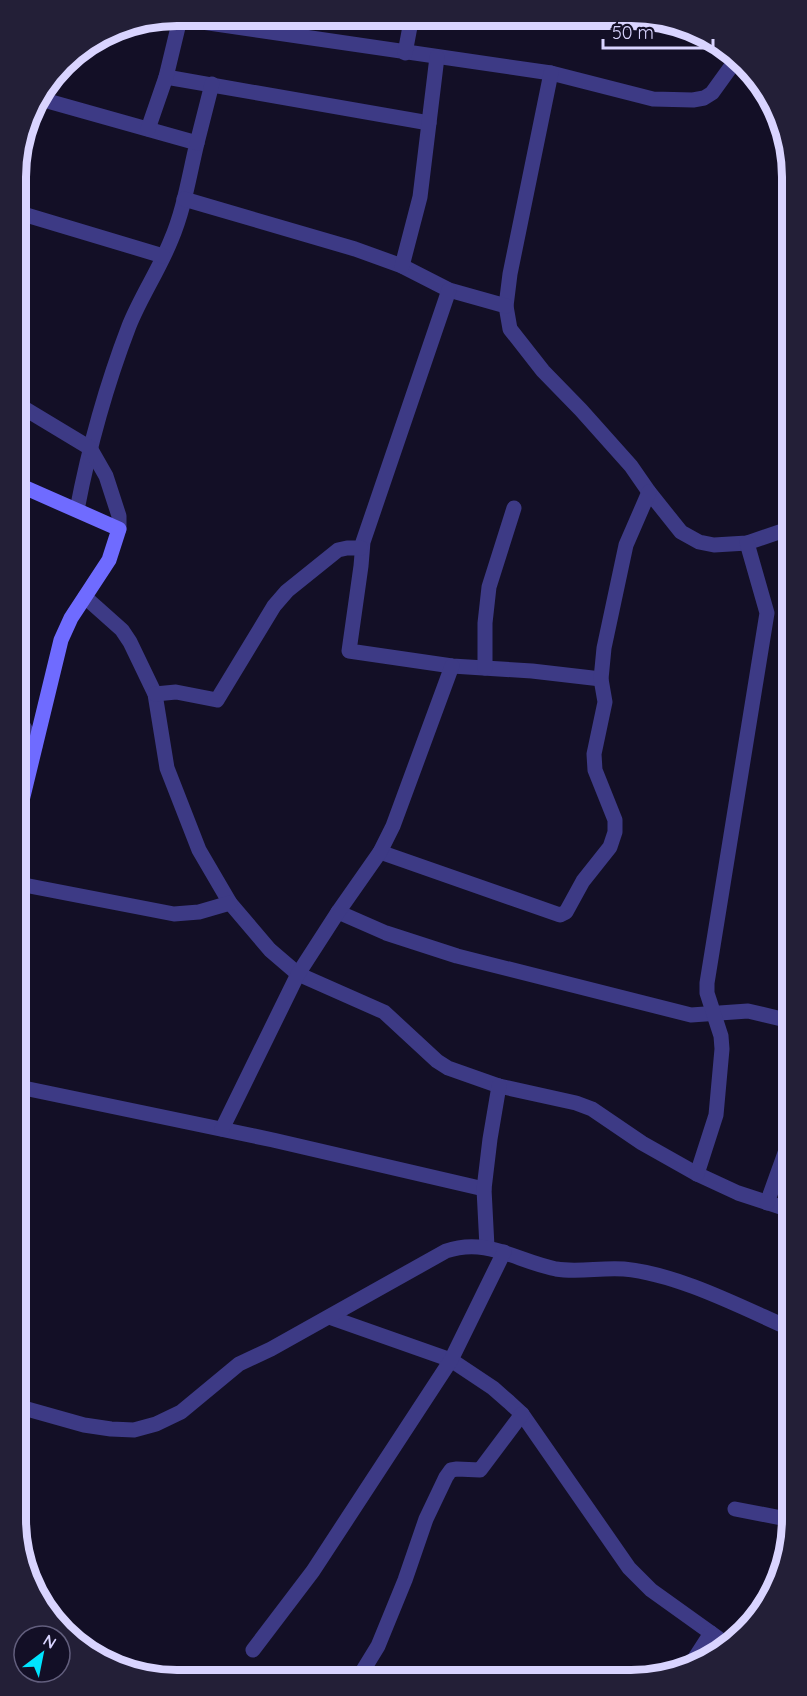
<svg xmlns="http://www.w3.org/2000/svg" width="807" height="1696" font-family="Quicksand,sans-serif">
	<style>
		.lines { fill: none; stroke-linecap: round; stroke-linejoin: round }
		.street { stroke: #3d3a85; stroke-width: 15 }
		.secondary { stroke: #6f6bff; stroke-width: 15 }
		.rim { fill: none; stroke: #d9d4ff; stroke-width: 8 }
	</style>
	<rect width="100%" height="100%" fill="#130f26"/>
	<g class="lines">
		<g class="street">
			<path d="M168,17L551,73L653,99L693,100L704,98L712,93L738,57"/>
			<path d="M405,53L412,16"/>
			<path d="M551,73L510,274L506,306L510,329L543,371L581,410L631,466L649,492L681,532L699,542L714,545L747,543L788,529"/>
			<path d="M166,77L429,123"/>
			<path d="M44,100L197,143C189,176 184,210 171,240C159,270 141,296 129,326C106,386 89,447 77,510"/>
			<path d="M148,129L166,77L180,19"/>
			<path d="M197,143L212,84"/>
			<path d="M16,177C22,203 25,219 17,245"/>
			<path d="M184,199L355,249L402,266L449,290L506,306"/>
			<path d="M23,214L163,256"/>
			<path d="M402,266L420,197L437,57"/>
			<path d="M449,290L363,542L361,566L349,651L452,666L532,671L601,679"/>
			<path d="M17,404L90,448L106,476L119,516V529"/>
			<path d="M85,597L122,630L130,642L155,694L167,768L199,850L230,903L270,950L298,974L384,1012L437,1061L448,1068L499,1086L576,1103L592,1109L642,1143L697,1174L738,1193L790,1210"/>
			<path d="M485,668V623L489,587L514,508"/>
			<path d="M155,694L176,692L217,700L274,606L287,591L338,550L347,548H361"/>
			<path d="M18,717L35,746"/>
			<path d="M380,852L560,915L566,912L583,881L610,847L615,832V820L595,770L594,754L605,702L601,679L604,648L626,545L649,492"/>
			<path d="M19,884L174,914L199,912L230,903"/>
			<path d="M338,912L386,933L457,956L691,1015L748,1011L790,1021"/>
			<path d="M19,1087L273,1140L484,1189"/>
			<path d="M222,1129L298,974L338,912L380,852L393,826L452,666"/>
			<path d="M697,1174L716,1115L722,1049L721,1036L707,993V983L767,613L747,543"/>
			<path d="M767,1203L790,1139"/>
			<path d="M487,1247L484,1189L490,1139L499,1086"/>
			<path d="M329,1317L451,1360L493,1388L509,1402L522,1414L629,1568L651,1590L725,1643"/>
			<path d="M20,1407L84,1425L111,1429L134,1430L156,1424L181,1412L239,1364L271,1349L446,1251C487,1237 516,1261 556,1269C579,1273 601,1267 624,1269C678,1274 741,1307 791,1329"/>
			<path d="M735,1509L792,1520"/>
			<path d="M253,1650L313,1571L451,1360L504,1252"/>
			<path d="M691,1664L711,1633"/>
			<path d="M359,1677L378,1646L405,1580L426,1519L446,1477L451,1470L457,1469L480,1470L522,1414"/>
		</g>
		<path class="secondary" d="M17,484L119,529L109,560L71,618L61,640L18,817"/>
	</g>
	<path d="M0 0H807V1696H0ZM177 26H631A151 151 0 0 1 782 177V1519A151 151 0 0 1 631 1670H177A151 151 0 0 1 26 1519V177A151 151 0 0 1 177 26Z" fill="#231f37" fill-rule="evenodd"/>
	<path class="rim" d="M177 26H631A151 151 0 0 1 782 177V1519A151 151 0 0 1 631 1670H177A151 151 0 0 1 26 1519V177A151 151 0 0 1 177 26Z"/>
	<g transform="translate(42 1654) rotate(32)"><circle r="28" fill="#130f26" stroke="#625e7d" stroke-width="1.5"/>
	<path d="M0-4.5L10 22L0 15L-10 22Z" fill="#00e5ff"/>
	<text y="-9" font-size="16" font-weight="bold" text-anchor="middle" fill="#d9d4ff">N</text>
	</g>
	<path d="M603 39v9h110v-9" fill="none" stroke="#d9d4ff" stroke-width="3"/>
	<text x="612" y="39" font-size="18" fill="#d9d4ff" stroke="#130f26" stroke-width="4.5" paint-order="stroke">50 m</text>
</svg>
